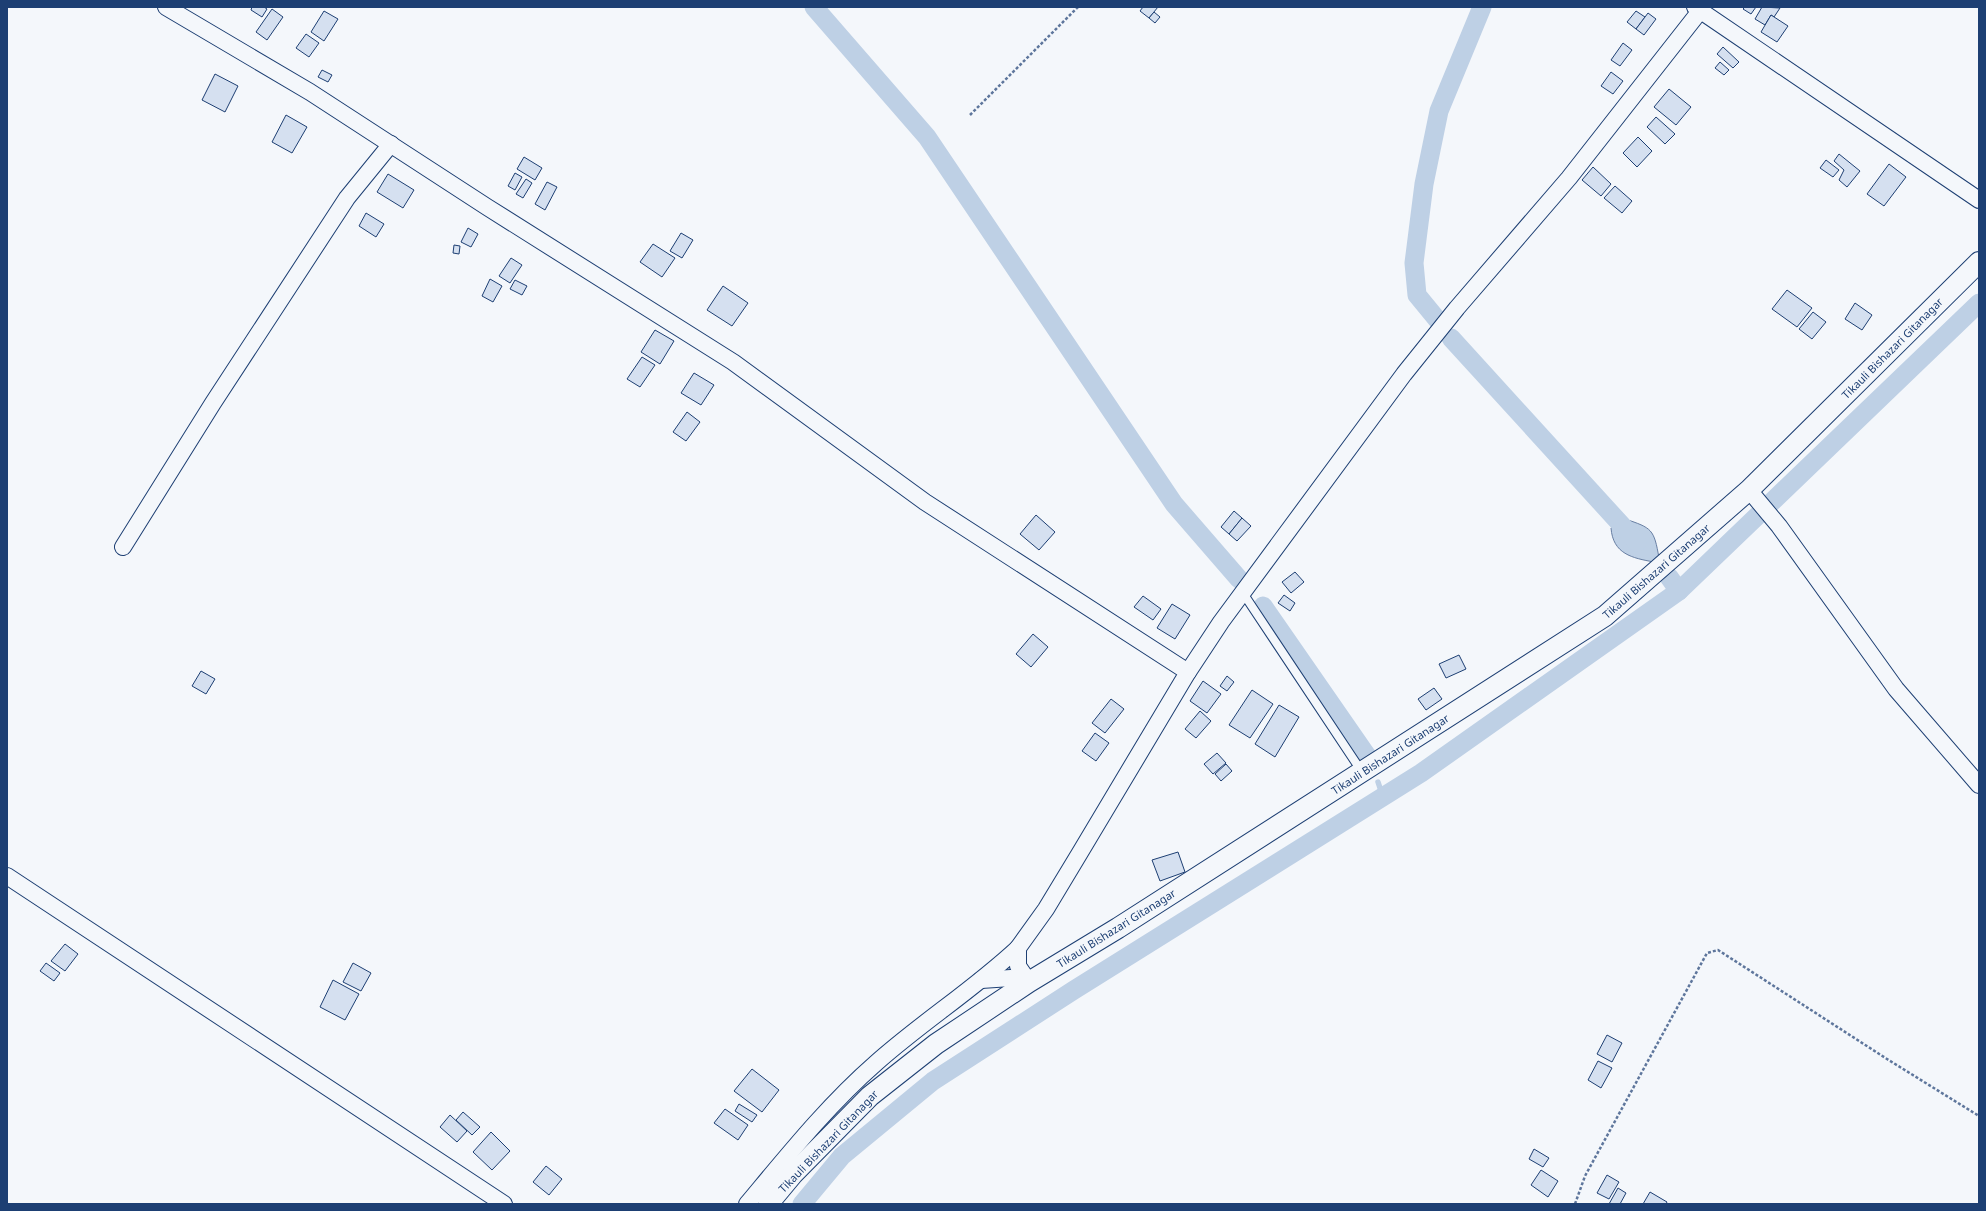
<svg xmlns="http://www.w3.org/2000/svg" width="1986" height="1211" font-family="'Noto Sans',sans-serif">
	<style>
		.water { fill: #bed0e5; stroke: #687fa3 }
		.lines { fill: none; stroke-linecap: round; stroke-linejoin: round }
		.stream { stroke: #bed0e5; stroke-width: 5.5 }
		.canal { stroke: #bed0e5; stroke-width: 19 }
		.building { fill: #d5e0f0; stroke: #1d3f73 }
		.service-casing { stroke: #1d3f73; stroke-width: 10 }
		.minor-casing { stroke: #1d3f73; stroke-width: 18 }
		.tertiary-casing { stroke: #1d3f73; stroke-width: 22 }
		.path { stroke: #5e769c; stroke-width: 2.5; stroke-dasharray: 3 2; stroke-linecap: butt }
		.service { stroke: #f4f7fb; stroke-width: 8 }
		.minor { stroke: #f4f7fb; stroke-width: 16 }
		.tertiary { stroke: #f4f7fb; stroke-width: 20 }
		.labels { text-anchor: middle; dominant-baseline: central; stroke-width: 3; stroke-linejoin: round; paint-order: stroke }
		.street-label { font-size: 11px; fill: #1d3f73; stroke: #f4f7fb }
	</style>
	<rect width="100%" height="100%" fill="#f4f7fb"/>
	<path class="water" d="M1625,519C1652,528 1654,529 1659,558L1654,562C1632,558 1613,554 1611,528Z"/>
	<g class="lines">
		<path class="stream" d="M1378,782L1383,797"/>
		<g class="canal">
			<path d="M814,7L927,137L1174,504L1239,579"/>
			<path d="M1440,323L1417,295L1414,263L1424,184L1439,111L1482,7"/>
			<path d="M1451,338L1637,542"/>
			<path d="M1669,577L1679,591"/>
			<path d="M1263,606L1367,756"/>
			<path d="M802,1204L842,1156L933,1081L1074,990L1421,773L1679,591L1979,303"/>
		</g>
	</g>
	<g class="building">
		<path d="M252,7H264L267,9L262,17L251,10Z"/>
		<path d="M1143,7H1158L1149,18L1140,11Z"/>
		<path d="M1745,7H1756L1751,14L1743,9Z"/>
		<path d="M1762,7L1780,8L1774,17L1771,15L1765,25L1755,19Z"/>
		<path d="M272,9L283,17L267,40L256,32Z"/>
		<path d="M324,11L338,19L324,41L311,32Z"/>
		<path d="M1636,11L1645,17L1636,29L1627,22Z"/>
		<path d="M1154,12L1160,17L1155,23L1149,18Z"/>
		<path d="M1648,13L1656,19L1644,35L1636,29Z"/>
		<path d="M1771,15L1788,26L1777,42L1761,32Z"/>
		<path d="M306,34L319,43L309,57L296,48Z"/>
		<path d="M1623,43L1632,50L1620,66L1611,60Z"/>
		<path d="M1723,47L1739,62L1733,68L1717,54Z"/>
		<path d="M1720,62L1729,70L1724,75L1715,68Z"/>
		<path d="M322,70L332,75L328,82L318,77Z"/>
		<path d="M1611,72L1623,81L1613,94L1601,86Z"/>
		<path d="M215,74L238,86L225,112L202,100Z"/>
		<path d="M1669,89L1691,107L1676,125L1654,107Z"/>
		<path d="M286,115L307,127L292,153L272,142Z"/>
		<path d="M1656,117L1675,134L1665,144L1647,127Z"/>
		<path d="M1638,137L1652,151L1637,167L1623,153Z"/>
		<path d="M1839,154L1860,171L1847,187L1839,180L1844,170L1834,161Z"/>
		<path d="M524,157L542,168L535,180L517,169Z"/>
		<path d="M1826,160L1839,170L1833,177L1820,168Z"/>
		<path d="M1889,164L1906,177L1884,206L1867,194Z"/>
		<path d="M1593,167L1611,184L1601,196L1582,180Z"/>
		<path d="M515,173L522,177L515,190L508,186Z"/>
		<path d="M388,174L414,190L403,208L377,192Z"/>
		<path d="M526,179L532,183L523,198L516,194Z"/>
		<path d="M547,182L557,187L545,210L535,204Z"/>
		<path d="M1615,186L1632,201L1622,213L1604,198Z"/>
		<path d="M366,213L384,224L376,237L359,226Z"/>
		<path d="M468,228L478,234L471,247L461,242Z"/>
		<path d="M681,233L693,240L682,258L670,251Z"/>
		<path d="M653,244L675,258L662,277L640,262Z"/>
		<path d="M454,245L460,246L459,254L453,253Z"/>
		<path d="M511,258L522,265L510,283L499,276Z"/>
		<path d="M490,279L502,286L493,302L482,296Z"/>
		<path d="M515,280L527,286L522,295L510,289Z"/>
		<path d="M723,286L748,303L732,326L707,310Z"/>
		<path d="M1787,290L1812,308L1797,327L1772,309Z"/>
		<path d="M1855,303L1872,315L1862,330L1845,319Z"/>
		<path d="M1813,312L1826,322L1812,339L1799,329Z"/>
		<path d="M655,330L674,341L660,364L641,352Z"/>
		<path d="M642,357L655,365L640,387L627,379Z"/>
		<path d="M694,373L714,385L701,405L681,393Z"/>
		<path d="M687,412L700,422L686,441L673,432Z"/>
		<path d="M1234,511L1242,518L1229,534L1221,527Z"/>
		<path d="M1036,515L1055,532L1039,550L1020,534Z"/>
		<path d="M1242,518L1251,526L1237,541L1229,534Z"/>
		<path d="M1295,572L1304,582L1291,593L1282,582Z"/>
		<path d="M1284,595L1295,603L1290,611L1278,603Z"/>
		<path d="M1143,596L1161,609L1153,620L1134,607Z"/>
		<path d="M1172,604L1190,615L1175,639L1157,628Z"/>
		<path d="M1033,634L1048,647L1031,667L1016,654Z"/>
		<path d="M1459,655L1466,669L1446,678L1439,664Z"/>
		<path d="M201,671L215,679L206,694L192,686Z"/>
		<path d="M1227,676L1234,682L1227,691L1220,686Z"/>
		<path d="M1203,681L1221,694L1207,713L1190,701Z"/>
		<path d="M1434,688L1442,699L1426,710L1418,699Z"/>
		<path d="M1252,690L1273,704L1250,738L1229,725Z"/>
		<path d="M1111,699L1124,709L1105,733L1092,723Z"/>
		<path d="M1279,705L1299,717L1275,757L1255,744Z"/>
		<path d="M1200,711L1211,721L1196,738L1185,729Z"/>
		<path d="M1095,733L1109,743L1096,761L1082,751Z"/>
		<path d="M1217,753L1226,763L1213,774L1204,764Z"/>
		<path d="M1226,764L1232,771L1221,781L1215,774Z"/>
		<path d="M1178,852L1185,872L1160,881L1152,860Z"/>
		<path d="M65,944L78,954L65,971L51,961Z"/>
		<path d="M46,963L60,973L54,981L40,971Z"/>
		<path d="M353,963L371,973L361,991L343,982Z"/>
		<path d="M333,980L359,994L345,1020L320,1007Z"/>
		<path d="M1607,1035L1622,1043L1612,1062L1597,1054Z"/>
		<path d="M1598,1061L1612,1068L1601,1088L1588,1080Z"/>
		<path d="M752,1069L779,1090L762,1112L734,1091Z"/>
		<path d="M739,1104L757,1115L752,1122L735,1111Z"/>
		<path d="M725,1109L748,1125L738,1140L714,1123Z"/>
		<path d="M463,1112L480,1127L472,1135L456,1120Z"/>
		<path d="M450,1115L467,1131L457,1142L440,1127Z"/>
		<path d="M491,1132L510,1151L492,1170L473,1152Z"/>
		<path d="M1534,1149L1549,1158L1543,1167L1529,1159Z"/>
		<path d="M546,1166L562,1179L549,1195L533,1182Z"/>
		<path d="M1541,1170L1558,1181L1548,1197L1531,1185Z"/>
		<path d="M1607,1175L1619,1182L1609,1199L1597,1193Z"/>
		<path d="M1618,1188L1626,1193L1620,1204H1609Z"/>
		<path d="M1650,1192L1667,1202L1666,1204H1643Z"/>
	</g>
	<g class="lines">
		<defs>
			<path id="service" d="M1243,593L1362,772"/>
			<g id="minor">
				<path d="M166,7L310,92L487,207L733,362L925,502L1188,672L1081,851L1046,909L1018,948V966L1029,982"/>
				<path d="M1695,7L1979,200"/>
				<path d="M1749,490L1779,526L1896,689L1979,785"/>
				<path d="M123,547L213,403L347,198L391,144"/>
				<path d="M1188,672L1221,622L1404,374L1457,308L1569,178L1700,11"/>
				<path d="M7,876L504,1204"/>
				<path d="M981,980L1011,978L1029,982"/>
				<path d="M747,1204C788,1155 828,1105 876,1063C922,1022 973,990 1018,948"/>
			</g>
			<path id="tertiary" d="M768,1204L793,1174L870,1096L936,1044L1029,982L1118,928L1605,616L1749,490L1979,262"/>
		</defs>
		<use href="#service" class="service-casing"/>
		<use href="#minor" class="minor-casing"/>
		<use href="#tertiary" class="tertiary-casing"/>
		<g class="path">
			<path d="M970,115L1078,7"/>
			<path d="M1575,1204L1585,1176L1707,953L1718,950L1887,1059L1979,1116"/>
		</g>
		<use href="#service" class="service"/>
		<use href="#minor" class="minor"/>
		<use href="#tertiary" class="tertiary"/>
	</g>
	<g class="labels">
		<g class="street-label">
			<text transform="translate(1892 348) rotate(-45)">Tikauli Bishazari Gitanagar</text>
			<text transform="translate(1656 571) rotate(-41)">Tikauli Bishazari Gitanagar</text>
			<text transform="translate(1390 754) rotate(-33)">Tikauli Bishazari Gitanagar</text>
			<text transform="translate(1116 928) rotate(-32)">Tikauli Bishazari Gitanagar</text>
			<text transform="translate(828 1141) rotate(-46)">Tikauli Bishazari Gitanagar</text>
		</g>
	</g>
	<rect width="1986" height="1211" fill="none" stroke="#1d3f73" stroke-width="16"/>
</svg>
